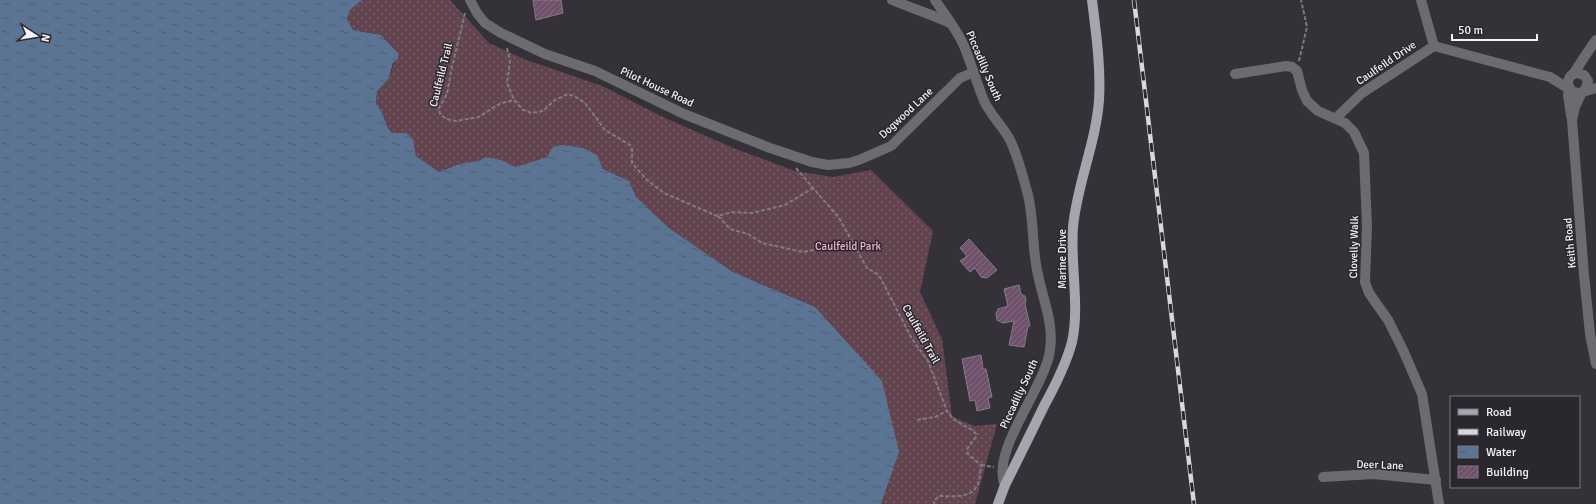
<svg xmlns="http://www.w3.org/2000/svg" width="1596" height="504" font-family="Signika,sans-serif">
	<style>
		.grass { fill: url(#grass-dots) }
		.water { fill: url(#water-ripples) }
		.building { fill: url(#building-hatch); stroke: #857d84 }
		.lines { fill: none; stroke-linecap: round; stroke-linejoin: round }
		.path { stroke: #7e7b82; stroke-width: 2; stroke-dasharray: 4 2; stroke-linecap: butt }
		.minor { stroke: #6c6c70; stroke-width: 10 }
		.major { stroke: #a4a5ad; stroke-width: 10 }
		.rail-casing { stroke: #dad8dd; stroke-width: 4.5 }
		.rail { stroke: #2a272e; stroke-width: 3; stroke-dasharray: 9; stroke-linecap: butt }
		.labels { text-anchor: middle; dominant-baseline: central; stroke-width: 3; stroke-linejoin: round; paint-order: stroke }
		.street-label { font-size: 11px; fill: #f5f3f8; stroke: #2a272e }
		.park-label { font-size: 11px; fill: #fab4ce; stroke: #2a272e }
	</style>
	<defs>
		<pattern id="grass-dots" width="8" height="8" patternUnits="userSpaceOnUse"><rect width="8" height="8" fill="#62444f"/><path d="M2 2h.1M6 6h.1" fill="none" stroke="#795f69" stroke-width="1.8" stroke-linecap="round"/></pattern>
		<pattern id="water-ripples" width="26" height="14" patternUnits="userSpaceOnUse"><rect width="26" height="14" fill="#5c7494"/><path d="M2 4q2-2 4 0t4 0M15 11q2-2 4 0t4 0" fill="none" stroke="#535e6f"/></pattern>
		<pattern id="building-hatch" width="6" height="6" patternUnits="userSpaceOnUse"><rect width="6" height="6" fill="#70516c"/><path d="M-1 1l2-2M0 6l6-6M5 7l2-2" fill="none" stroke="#856a82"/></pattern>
	</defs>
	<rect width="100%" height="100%" fill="#343138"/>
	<path class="grass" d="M362,0H450L489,43L524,59L602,86L665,118L736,149L795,171L833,177L871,170L933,231L920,292L942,339L952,416L974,426L997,424L975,504H881L899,452L815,307L733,272L669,228L636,197L629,181L603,169L597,155L553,148L547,157L516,167L501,160L486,157L478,161L459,164L439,172L416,156L413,139L407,133H392C383,123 385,113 376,105L377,91L388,80L398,53L381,35L353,30L347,19L350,10Z"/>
	<path class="water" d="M0,0H362L350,10L347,19L353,30L381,35L398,53V59L393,63L388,80L377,91L376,104C385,113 383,123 392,133H407L413,139L416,156L439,172L459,164L478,161L486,157L501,160L516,167L547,157L553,147L562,145L583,148L597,155L603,169L629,181L636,197L669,228L733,272L815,307L882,381L899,452L881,504H0Z"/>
	<g class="building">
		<path d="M533,0H561L563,13L536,20Z"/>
		<path d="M969,239L997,270L987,278L981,277L975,268L970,272L960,261L967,256L960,248Z"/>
		<path d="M1019,285L1021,294L1025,296L1026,300L1025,304L1030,326H1028L1024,347L1009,345L1014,321L1003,323L997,320L996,314L998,309L1008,306L1004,289Z"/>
		<path d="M981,355L983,369H986L992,397L988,398L990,408L977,411L975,400L970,401L962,359Z"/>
	</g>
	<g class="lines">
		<g class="path">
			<path d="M465,13L451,71L447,94L439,108L440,114L446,119L456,121L479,117L499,104L514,100L523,110L532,113L543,111L555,100L568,94L576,97L585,103L605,130L630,145L632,149V163L647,180L664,193L717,216L732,212L752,213L785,205L813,188"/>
			<path d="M507,48L510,61L507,83L514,100"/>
			<path d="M1299,61L1307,27L1301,0"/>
			<path d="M796,168L839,218L867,268L879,275L912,339L928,361L947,411L953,419L972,430L976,434V437L967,449L968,454L981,465C980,471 980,481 977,486C970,499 951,496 939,496L935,500L934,504"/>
			<path d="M718,216L730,229L748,234L762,243L803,252L852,243"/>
			<path d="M917,420L935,417L947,411"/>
			<path d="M981,465L994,467"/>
		</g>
		<g class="minor">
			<path d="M470,0L477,13L485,23L501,33L545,54L595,71L684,114L770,148L812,162L828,165L849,163L859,160L891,146L960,78L974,72"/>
			<path d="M892,0C911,8 931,14 950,23"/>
			<path d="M935,0C945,15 957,30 964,46C972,65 977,85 985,103C992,116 1002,126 1009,138C1018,155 1023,177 1028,195C1034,220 1032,246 1037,270C1042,298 1054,321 1050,350C1046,386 990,451 1005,485"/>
			<path d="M1421,0L1434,46"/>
			<path d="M1574,73C1581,62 1588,51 1596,40"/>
			<path d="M1235,74L1286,66L1292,67L1297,71L1302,90L1307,101L1318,111L1345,123L1354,132L1364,153L1367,227L1365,282L1369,293L1388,320L1403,350L1422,394L1439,504"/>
			<path d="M1569,89L1568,95L1571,116"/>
			<path d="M1585,91L1588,81L1584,75L1577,73C1567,75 1565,85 1573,92L1579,93L1596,88"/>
			<path d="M1582,92L1575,107L1572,120L1584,275L1590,334L1596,364"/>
			<path d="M1336,118L1362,93L1434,46L1550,77L1569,89"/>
			<path d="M1323,477L1373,474L1436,480"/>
		</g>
		<path class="major" d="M998,504L1005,485C1018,459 1031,433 1044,406C1055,386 1066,365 1072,342C1080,305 1070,265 1073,227C1077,184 1096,143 1099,100C1101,67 1096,33 1092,0"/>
		<defs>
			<path id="rail" d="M1134,0L1194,504"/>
		</defs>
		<use href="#rail" class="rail-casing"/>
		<use href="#rail" class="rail"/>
	</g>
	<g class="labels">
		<g class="street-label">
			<text transform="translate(1386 63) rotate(-34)">Caulfeild Drive</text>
			<text transform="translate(984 66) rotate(67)">Piccadilly South</text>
			<text transform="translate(441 75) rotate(-76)">Caulfeild Trail</text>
			<text transform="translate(657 87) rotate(25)">Pilot House Road</text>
			<text transform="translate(906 113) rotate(-43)">Dogwood Lane</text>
			<text transform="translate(1570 243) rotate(-95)">Keith Road</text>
			<text transform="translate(1354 247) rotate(-89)">Clovelly Walk</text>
			<text transform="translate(1062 259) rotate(-90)">Marine Drive</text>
			<text transform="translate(921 334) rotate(61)">Caulfeild Trail</text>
			<text transform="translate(1019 394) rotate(-65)">Piccadilly South</text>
			<text transform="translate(1380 465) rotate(2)">Deer Lane</text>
		</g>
		<g class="park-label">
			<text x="848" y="246">Caulfeild Park</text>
		</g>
	</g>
	<rect x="1450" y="396" width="130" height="92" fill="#2a272e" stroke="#7b797f"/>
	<rect x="1458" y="409" width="20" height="6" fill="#a4a5ad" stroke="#7b797f"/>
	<text x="1486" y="416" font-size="12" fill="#f5f3f8">Road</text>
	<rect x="1458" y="429" width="20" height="6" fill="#dad8dd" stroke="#7b797f"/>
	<text x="1486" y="436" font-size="12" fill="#f5f3f8">Railway</text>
	<rect x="1458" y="446" width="20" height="12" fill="url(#water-ripples)" stroke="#7b797f"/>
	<text x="1486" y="456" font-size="12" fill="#f5f3f8">Water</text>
	<rect x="1458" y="466" width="20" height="12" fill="url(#building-hatch)" stroke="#7b797f"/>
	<text x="1486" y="476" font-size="12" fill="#f5f3f8">Building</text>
	<g transform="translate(36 36) rotate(102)" stroke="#2a272e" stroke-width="3" paint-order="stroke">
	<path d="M0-3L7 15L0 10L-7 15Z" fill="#f5f3f8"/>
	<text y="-6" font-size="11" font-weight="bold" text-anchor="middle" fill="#f5f3f8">N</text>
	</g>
	<path d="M1452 34v6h85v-6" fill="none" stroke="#f5f3f8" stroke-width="2"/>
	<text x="1458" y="34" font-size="12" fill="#f5f3f8" stroke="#2a272e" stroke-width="3" paint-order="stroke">50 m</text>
</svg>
